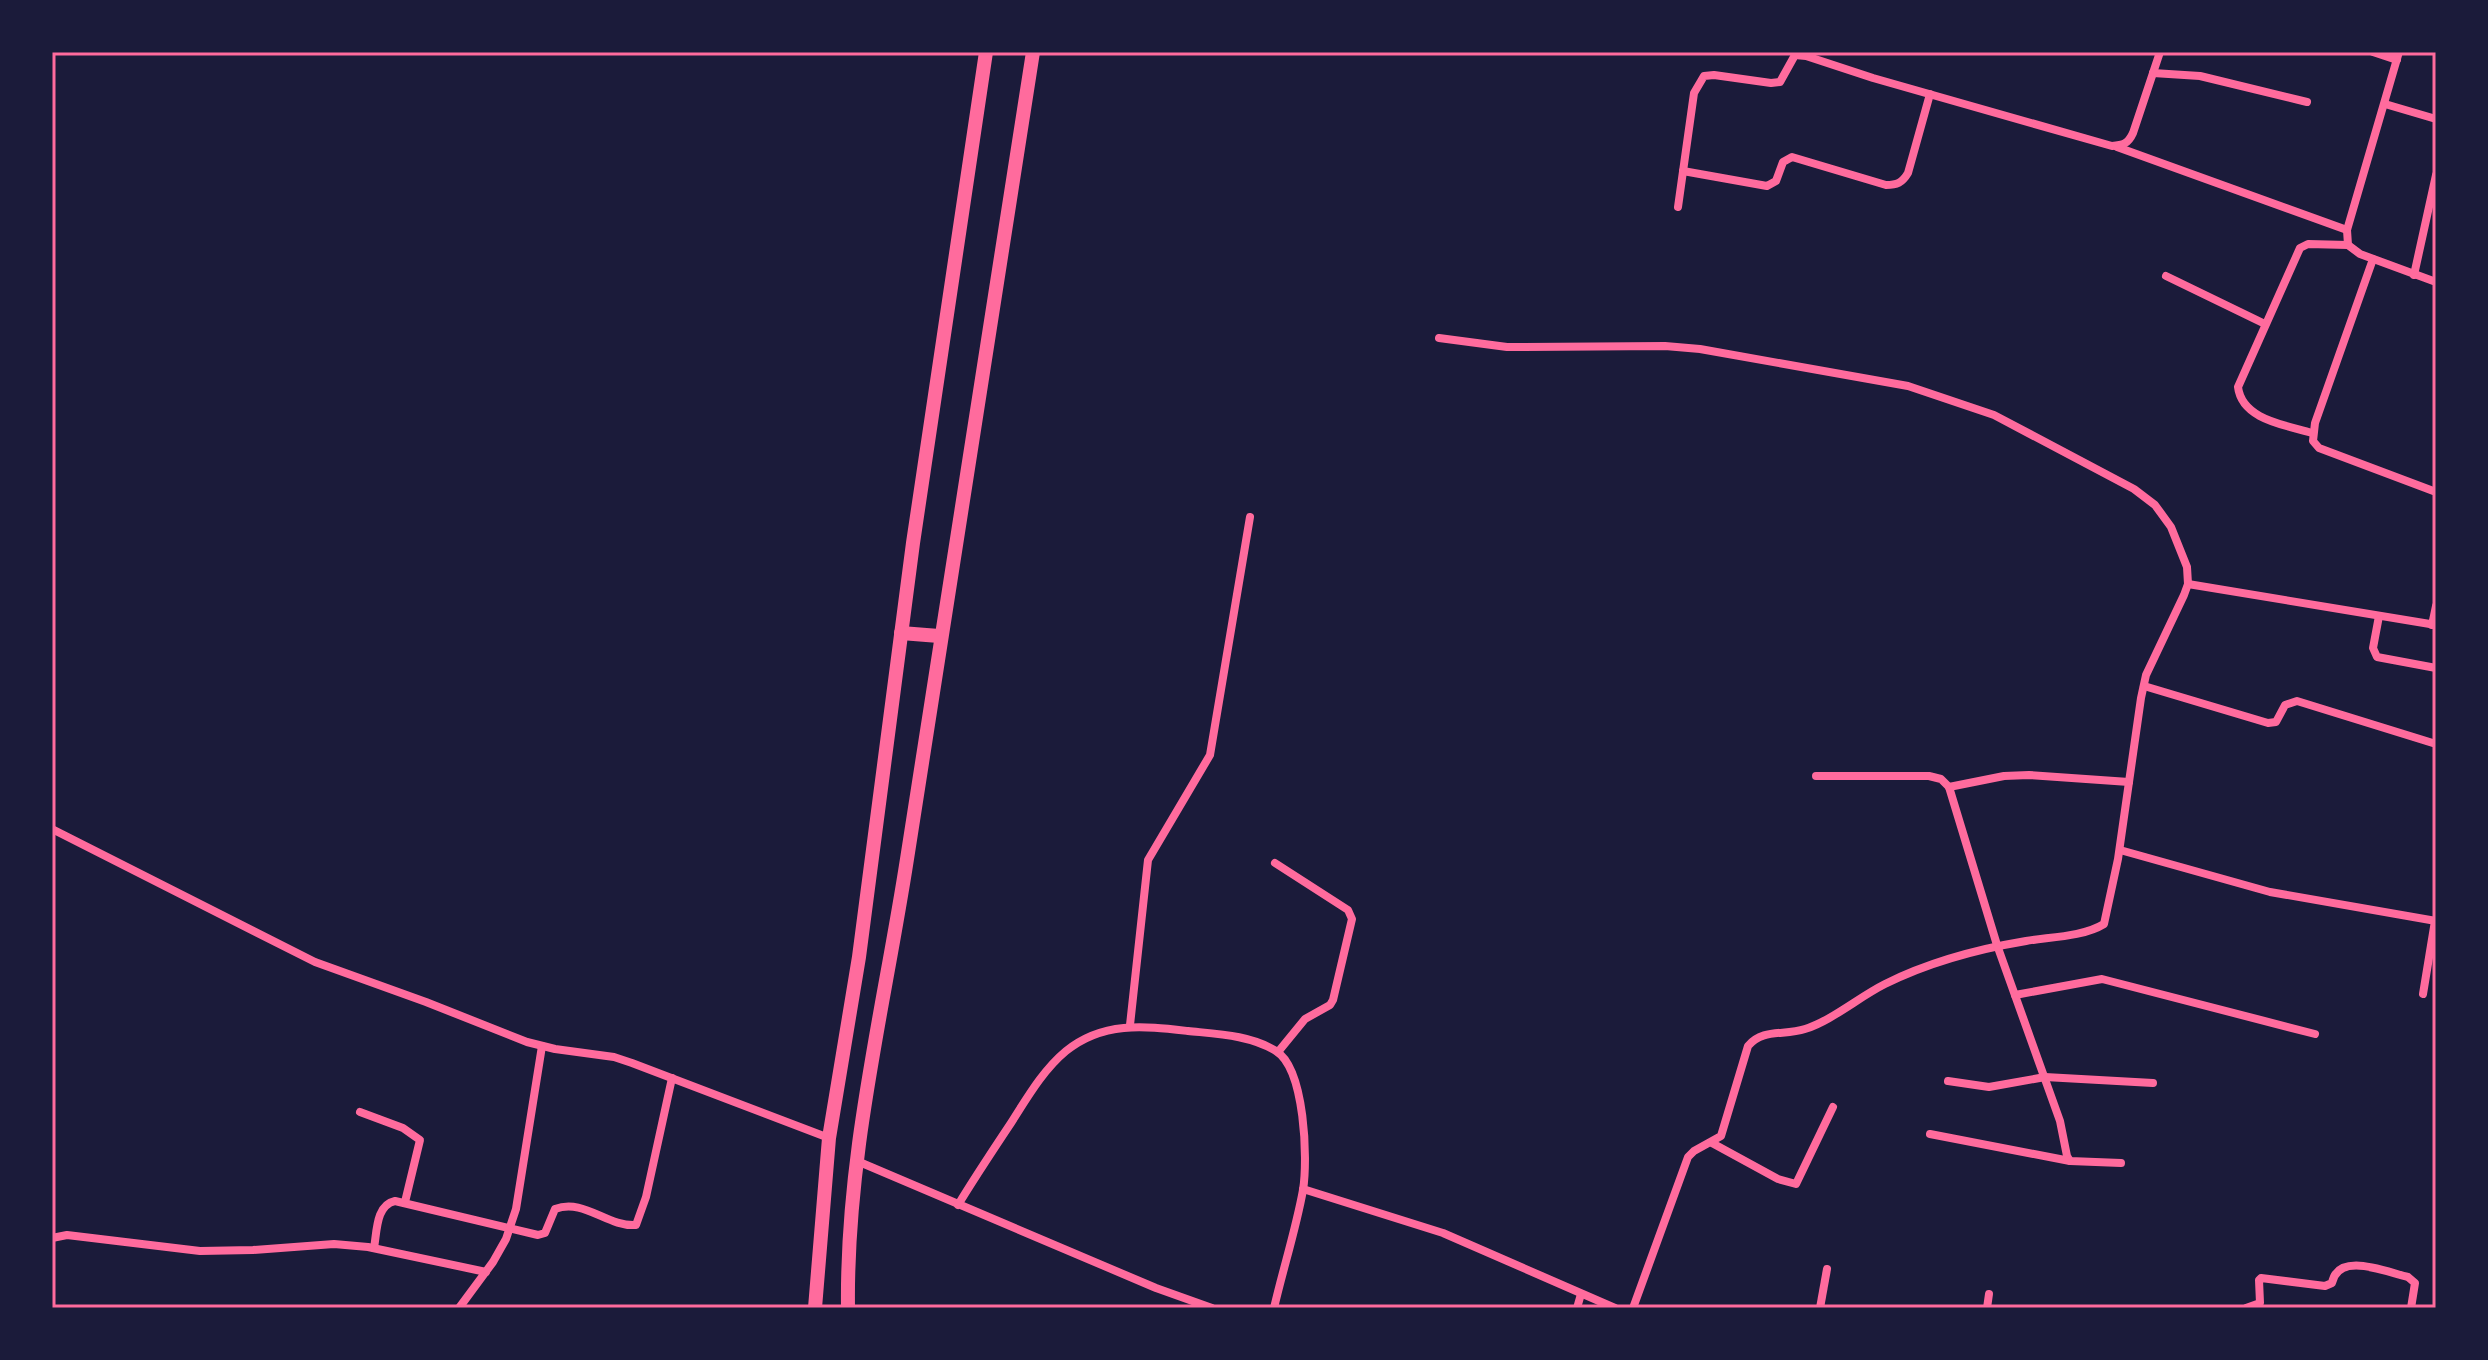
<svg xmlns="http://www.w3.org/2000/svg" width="2488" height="1360" font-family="Raleway,sans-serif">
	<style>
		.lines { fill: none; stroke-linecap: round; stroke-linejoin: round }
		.minor { stroke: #ff6b9d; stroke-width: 8 }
		.primary { stroke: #ff6b9d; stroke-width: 14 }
		.trunk { stroke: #ff6b9d; stroke-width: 14 }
		.neatline { fill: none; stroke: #ff6b9d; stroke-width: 3 }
	</style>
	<rect width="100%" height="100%" fill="#1b1b3a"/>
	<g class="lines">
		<g class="minor">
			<path d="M2373,52L2397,60"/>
			<path d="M2399,52L2347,230L2348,245L2360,254L2436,282"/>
			<path d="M2153,73L2200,76L2307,102"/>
			<path d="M2385,104L2436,119"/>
			<path d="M2117,147L2347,230"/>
			<path d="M1683,171L1767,186L1776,181L1783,162L1792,157L1886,185C1897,185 1902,183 1908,173L1930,94"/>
			<path d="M1678,207L1694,93L1704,76L1714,75L1771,83L1780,82L1795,55L1806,56L1873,78L2112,146C2123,145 2128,144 2133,133L2160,52"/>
			<path d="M2373,259L2315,423L2313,441L2319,448L2436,492"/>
			<path d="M2414,275L2436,175"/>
			<path d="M2166,276L2265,324"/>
			<path d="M1439,338L1507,347L1665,346L1700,349L1908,386L1994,415L2134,489L2155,505L2171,527L2187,567L2188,584L2184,595L2146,675L2141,698L2118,859L2104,924C2083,937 2049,937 2026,941C1978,949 1929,962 1885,984C1859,997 1831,1021 1805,1029C1784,1036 1763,1028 1748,1046L1721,1136L1694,1151L1688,1157L1633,1308"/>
			<path d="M2312,433C2286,425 2242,420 2238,387L2300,248L2308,244L2348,245"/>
			<path d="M2188,584L2436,625"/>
			<path d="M2379,616L2373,648L2377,657L2436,668"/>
			<path d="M2432,625L2436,606"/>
			<path d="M2144,686L2268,723L2276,722L2285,705L2297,701L2436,744"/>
			<path d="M1816,776H1929L1941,779L1949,787L1997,945L2060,1121L2067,1156L2070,1161L2121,1163"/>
			<path d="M1949,787L2004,776L2029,775L2129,782"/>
			<path d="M52,829L315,962L426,1002L527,1042L555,1049L614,1057L632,1063L829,1138"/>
			<path d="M2120,850L2270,892L2436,921"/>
			<path d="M1275,863L1348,910L1352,919L1333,1000L1330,1005L1305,1019L1278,1052"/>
			<path d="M2423,994L2435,921"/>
			<path d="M2015,995L2102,979L2315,1034"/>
			<path d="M1130,1025L1148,860L1210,755L1250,517"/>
			<path d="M1948,1081L1989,1087L2045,1077L2153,1083"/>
			<path d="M360,1112L403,1128L420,1140L405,1202"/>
			<path d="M1930,1134L2070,1161"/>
			<path d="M1712,1143L1778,1179L1796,1184L1833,1107"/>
			<path d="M857,1161L1156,1288L1212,1308"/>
			<path d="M1303,1189L1443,1233L1615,1308"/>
			<path d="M958,1205C975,1177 993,1150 1011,1123C1027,1098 1043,1070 1066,1051C1103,1021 1144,1026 1188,1031C1217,1034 1250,1035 1276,1051C1305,1069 1308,1159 1303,1190C1296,1229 1283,1269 1274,1308"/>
			<path d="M52,1238L67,1235L200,1251L253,1250L334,1244L368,1247L486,1272"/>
			<path d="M374,1248C377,1231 376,1205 395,1201L538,1235L545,1233L555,1209C584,1198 607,1227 636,1225L646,1197L672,1078"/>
			<path d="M459,1308L493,1262L506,1239L516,1209L542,1046"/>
			<path d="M1577,1308L1581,1294"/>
			<path d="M1820,1308L1827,1269"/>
			<path d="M1987,1308L1989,1294"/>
			<path d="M2246,1308L2260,1303L2259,1280L2261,1278L2325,1286L2332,1283C2338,1251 2386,1272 2408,1277L2415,1283L2411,1308"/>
		</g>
		<g class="primary">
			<path d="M815,1308L829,1138L859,957L913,543L986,52"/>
			<path d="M848,1308C846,1156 884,1008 907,859C947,590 989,321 1033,52"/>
		</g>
		<path class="trunk" d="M901,633L939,636"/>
	</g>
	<rect width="2488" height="1360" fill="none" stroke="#1b1b3a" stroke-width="108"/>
	<rect x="54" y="54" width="2380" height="1252" class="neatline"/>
</svg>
